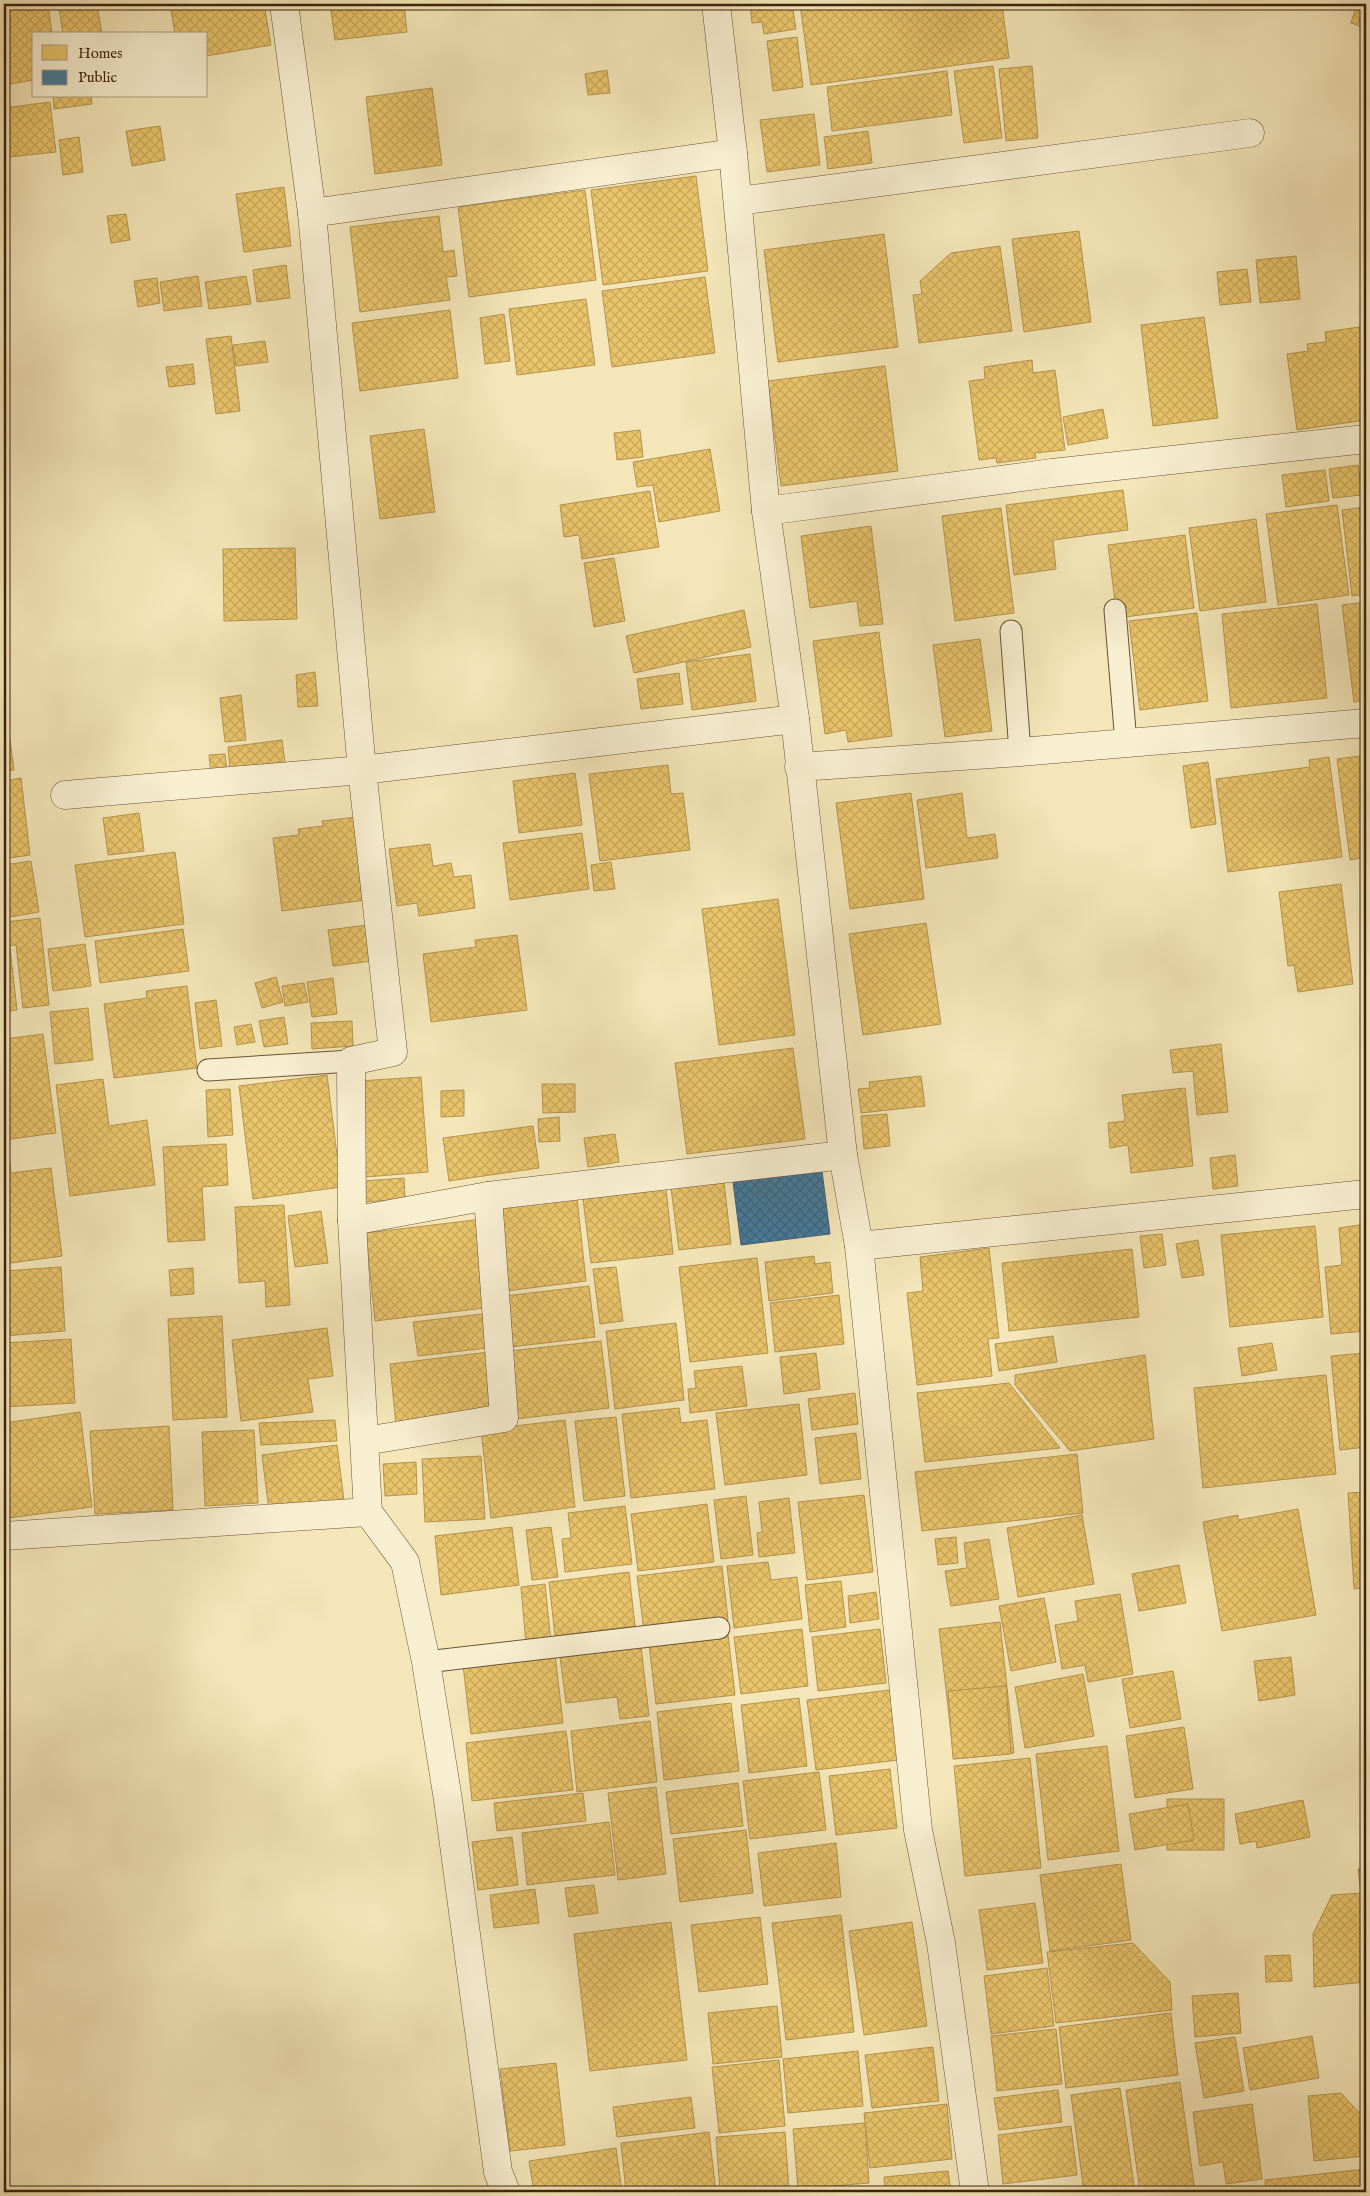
<svg xmlns="http://www.w3.org/2000/svg" width="1370" height="2196" font-family="'IM FELL English',serif">
	<style>
		.homes { fill: url(#homes-cross-hatch); stroke: #b5944e }
		.public { fill: url(#public-cross-hatch); stroke: #426172 }
		.lines { fill: none; stroke-linecap: round; stroke-linejoin: round }
		.lane-casing { stroke: #6a5438; stroke-width: 23 }
		.street-casing { stroke: #6a5438; stroke-width: 29 }
		.lane { stroke: #f8efd1; stroke-width: 21 }
		.street { stroke: #f8efd1; stroke-width: 28 }
	</style>
	<defs>
		<pattern id="homes-cross-hatch" width="8" height="8" patternUnits="userSpaceOnUse" patternTransform="scale(1.25)"><rect width="8" height="8" fill="#e9c46a"/><path d="M0 0l8 8M0 8l8-8" fill="none" stroke="#c9a85b"/></pattern>
		<pattern id="public-cross-hatch" width="8" height="8" patternUnits="userSpaceOnUse" patternTransform="scale(1.25)"><rect width="8" height="8" fill="#457b9d"/><path d="M0 0l8 8M0 8l8-8" fill="none" stroke="#3b647e"/></pattern>
	</defs>
	<rect width="100%" height="100%" fill="#f4e6b8"/>
	<filter id="stains"><feTurbulence type="fractalNoise" baseFrequency=".004" numOctaves="4"/><feColorMatrix values="0 0 0 0 .2 0 0 0 0 .09 0 0 0 0 .02 0 0 0 .5 -.17"/></filter>
	<radialGradient id="worn" r=".72"><stop offset=".6" stop-color="#630" stop-opacity="0"/><stop offset="1" stop-color="#630" stop-opacity=".3"/></radialGradient>
	<g class="homes">
		<path d="M4,4H48L52,34H34V80L4,85Z"/>
		<path d="M86,4H97L102,34H63L59,8Z"/>
		<path d="M170,4H264L271,45L206,56V34H175Z"/>
		<path d="M330,4H404L407,32L335,40Z"/>
		<path d="M750,4H792L796,29L764,34L762,22L752,23Z"/>
		<path d="M800,4H1002L1009,58L811,85Z"/>
		<path d="M1357,4H1366V28L1351,23Z"/>
		<path d="M797,37L803,87L773,91L767,41Z"/>
		<path d="M993,66L1002,138L964,143L954,71Z"/>
		<path d="M1032,66L1038,138L1006,141L999,69Z"/>
		<path d="M607,70L610,93L588,95L585,74Z"/>
		<path d="M947,71L952,115L832,131L827,87Z"/>
		<path d="M432,88L442,165L375,174L366,97Z"/>
		<path d="M53,96H91L92,104L54,109Z"/>
		<path d="M50,102L56,152L9,157L4,108Z"/>
		<path d="M814,114L820,165L767,172L760,120Z"/>
		<path d="M160,126L165,160L132,166L126,131Z"/>
		<path d="M868,131L872,163L828,169L824,137Z"/>
		<path d="M79,137L83,172L63,175L59,140Z"/>
		<path d="M696,176L708,271L603,285L591,190Z"/>
		<path d="M284,187L291,246L244,252L236,194Z"/>
		<path d="M585,190L596,280L469,297L458,207Z"/>
		<path d="M126,214L130,240L111,243L107,216Z"/>
		<path d="M439,216L443,252L454,250L457,276L446,277L450,300L360,312L350,227Z"/>
		<path d="M1079,231L1091,322L1024,332L1012,239Z"/>
		<path d="M884,234L898,347L778,362L764,250Z"/>
		<path d="M1000,246L1012,331L919,343L913,295L922,294L920,281L951,253Z"/>
		<path d="M1296,256L1300,299L1260,303L1256,260Z"/>
		<path d="M286,265L290,298L257,302L253,270Z"/>
		<path d="M1247,269L1251,302L1220,305L1217,272Z"/>
		<path d="M198,276L202,306L164,311L160,282Z"/>
		<path d="M246,276L251,304L209,309L205,282Z"/>
		<path d="M705,277L715,353L612,367L602,291Z"/>
		<path d="M157,278L160,303L138,307L134,281Z"/>
		<path d="M586,299L595,365L517,375L509,309Z"/>
		<path d="M450,310L458,378L360,391L352,323Z"/>
		<path d="M504,314L510,361L485,364L480,318Z"/>
		<path d="M1204,317L1218,418L1153,426L1141,325Z"/>
		<path d="M1366,326V420L1297,430L1287,354L1308,351L1307,344L1326,342L1325,332Z"/>
		<path d="M231,336L240,411L216,414L206,339Z"/>
		<path d="M265,341L268,362L236,366L233,345Z"/>
		<path d="M1032,360L1033,373L1055,370L1065,450L1035,453L1036,458L997,463L996,458L979,460L969,381L985,379L984,367Z"/>
		<path d="M193,364L195,384L169,387L166,367Z"/>
		<path d="M885,366L898,471L781,486L768,381Z"/>
		<path d="M1103,409L1108,438L1068,445L1063,417Z"/>
		<path d="M424,429L435,512L380,519L370,436Z"/>
		<path d="M640,430L643,457L617,460L614,433Z"/>
		<path d="M710,449L720,511L659,522L653,485L637,487L633,462Z"/>
		<path d="M1358,465L1362,495L1333,498L1329,469Z"/>
		<path d="M1325,470L1329,501L1286,507L1282,475Z"/>
		<path d="M1123,490L1128,530L1053,540L1056,569L1014,575L1006,505Z"/>
		<path d="M650,491L659,547L582,559L579,535L564,537L560,505Z"/>
		<path d="M1337,505L1349,595L1278,605L1266,514Z"/>
		<path d="M1366,507V594L1352,596L1342,510Z"/>
		<path d="M1001,508L1014,613L955,621L942,516Z"/>
		<path d="M1256,519L1266,602L1200,611L1189,528Z"/>
		<path d="M871,526L883,624L860,626L857,601L810,608L801,536Z"/>
		<path d="M1185,535L1194,608L1117,618L1108,545Z"/>
		<path d="M295,548L297,619L224,621L223,549Z"/>
		<path d="M614,558L625,621L594,627L584,563Z"/>
		<path d="M1366,602V700L1354,702L1342,605Z"/>
		<path d="M1317,604L1327,698L1231,708L1222,614Z"/>
		<path d="M744,610L751,647L634,673L626,636Z"/>
		<path d="M1197,613L1208,701L1140,710L1129,621Z"/>
		<path d="M879,632L892,736L848,742L846,730L825,734L813,641Z"/>
		<path d="M980,639L992,731L945,737L933,645Z"/>
		<path d="M750,654L756,701L692,710L686,662Z"/>
		<path d="M4,655L9,698L4,699Z"/>
		<path d="M315,672L318,706L298,707L296,675Z"/>
		<path d="M679,673L683,704L641,709L637,679Z"/>
		<path d="M241,695L246,740L225,742L220,698Z"/>
		<path d="M4,711H6L14,770L4,771Z"/>
		<path d="M282,740L285,762L230,769L228,747Z"/>
		<path d="M225,754L227,771L211,774L209,755Z"/>
		<path d="M1366,755V857L1350,860L1337,759Z"/>
		<path d="M1329,757L1342,857L1228,872L1216,779L1310,767L1309,760Z"/>
		<path d="M1208,762L1216,824L1191,828L1183,766Z"/>
		<path d="M668,765L671,794L683,793L690,850L600,861L589,774Z"/>
		<path d="M575,773L582,825L519,833L513,781Z"/>
		<path d="M21,778L30,855L4,859V781Z"/>
		<path d="M911,793L924,899L850,909L836,803Z"/>
		<path d="M962,793L967,838L995,834L998,858L926,868L917,800Z"/>
		<path d="M139,813L144,851L108,855L103,818Z"/>
		<path d="M356,817L366,900L282,911L273,838L299,835L298,829L323,826L322,821Z"/>
		<path d="M582,833L589,889L510,900L503,843Z"/>
		<path d="M430,844L433,866L451,863L454,877L471,875L475,908L419,916L417,903L397,906L389,849Z"/>
		<path d="M175,852L184,924L85,937L75,865Z"/>
		<path d="M31,861L39,912L10,917L8,904L4,905V865Z"/>
		<path d="M611,862L615,889L594,891L591,865Z"/>
		<path d="M1341,884L1353,984L1298,992L1294,965L1288,966L1279,892Z"/>
		<path d="M778,899L795,1035L719,1045L702,909Z"/>
		<path d="M40,918L49,1005L23,1008L16,945L4,946V922Z"/>
		<path d="M926,923L941,1024L863,1035L849,934Z"/>
		<path d="M367,925L372,961L333,966L328,930Z"/>
		<path d="M183,929L189,971L100,983L95,941Z"/>
		<path d="M517,935L527,1010L431,1022L423,954L476,947L475,940Z"/>
		<path d="M85,944L91,986L53,991L48,949Z"/>
		<path d="M10,948L17,1010L4,1012V949Z"/>
		<path d="M276,977L283,1002L262,1008L255,983Z"/>
		<path d="M333,978L337,1014L312,1017L307,982Z"/>
		<path d="M304,983L308,1002L285,1006L282,986Z"/>
		<path d="M187,986L197,1068L114,1078L104,1004L147,998L146,991Z"/>
		<path d="M216,1000L222,1046L200,1049L195,1003Z"/>
		<path d="M88,1008L93,1060L55,1064L50,1012Z"/>
		<path d="M284,1017L288,1044L264,1047L259,1021Z"/>
		<path d="M352,1021L353,1046L312,1049L311,1023Z"/>
		<path d="M251,1024L255,1042L237,1045L234,1027Z"/>
		<path d="M43,1034L56,1133L4,1140V1039Z"/>
		<path d="M1221,1044L1228,1112L1197,1115L1193,1071L1173,1073L1170,1050Z"/>
		<path d="M793,1048L805,1139L687,1154L675,1063Z"/>
		<path d="M327,1075L341,1187L253,1199L239,1086Z"/>
		<path d="M921,1076L925,1106L861,1113L858,1089L870,1088L869,1082Z"/>
		<path d="M421,1077L428,1172L366,1177L359,1081Z"/>
		<path d="M103,1079L109,1126L147,1120L155,1185L70,1196L56,1085Z"/>
		<path d="M542,1084H575V1112L543,1113Z"/>
		<path d="M1185,1088L1193,1166L1131,1173L1128,1145L1110,1148L1108,1123L1125,1121L1122,1095Z"/>
		<path d="M230,1089L233,1135L208,1137L206,1090Z"/>
		<path d="M464,1090V1116L441,1117V1091Z"/>
		<path d="M887,1114L890,1146L864,1149L861,1116Z"/>
		<path d="M559,1117L560,1141L539,1142L538,1119Z"/>
		<path d="M533,1126L539,1168L449,1181L443,1138Z"/>
		<path d="M615,1134L619,1162L588,1167L584,1138Z"/>
		<path d="M226,1144L228,1185L202,1187L205,1240L168,1242L163,1147Z"/>
		<path d="M1235,1155L1238,1186L1213,1189L1210,1158Z"/>
		<path d="M10,1162L11,1173L51,1168L62,1256L4,1264V1163Z"/>
		<path d="M404,1178L405,1199L364,1202L363,1181Z"/>
		<path d="M724,1182L731,1244L679,1250L671,1188Z"/>
		<path d="M666,1189L673,1254L591,1263L583,1199Z"/>
		<path d="M577,1198L586,1281L506,1291L496,1208Z"/>
		<path d="M284,1205L290,1305L266,1307L265,1281L239,1283L235,1207Z"/>
		<path d="M321,1211L328,1263L295,1267L288,1216Z"/>
		<path d="M483,1219L493,1307L375,1321L366,1233Z"/>
		<path d="M1366,1224V1331L1331,1334L1325,1267L1342,1265L1339,1228Z"/>
		<path d="M1315,1226L1323,1317L1230,1327L1221,1235Z"/>
		<path d="M1162,1234L1166,1265L1144,1268L1140,1236Z"/>
		<path d="M1198,1240L1204,1275L1182,1278L1176,1244Z"/>
		<path d="M989,1248L999,1338L988,1339L992,1376L917,1385L907,1293L923,1291L920,1257Z"/>
		<path d="M1132,1249L1139,1317L1009,1331L1002,1263Z"/>
		<path d="M814,1256L815,1264L830,1262L833,1293L769,1301L765,1262Z"/>
		<path d="M757,1258L768,1353L690,1362L679,1267Z"/>
		<path d="M61,1267L65,1331L4,1336V1271Z"/>
		<path d="M616,1267L623,1321L600,1324L593,1269Z"/>
		<path d="M193,1268L194,1294L171,1296L169,1270Z"/>
		<path d="M589,1286L595,1337L511,1347L505,1296Z"/>
		<path d="M839,1295L844,1344L775,1352L770,1303Z"/>
		<path d="M482,1314L487,1348L418,1356L413,1322Z"/>
		<path d="M222,1316L227,1417L173,1420L168,1319Z"/>
		<path d="M676,1323L684,1400L615,1409L606,1331Z"/>
		<path d="M327,1328L333,1376L308,1379L313,1412L241,1421L232,1340Z"/>
		<path d="M1053,1336L1057,1362L999,1371L995,1344Z"/>
		<path d="M71,1339L75,1403L4,1407V1343Z"/>
		<path d="M601,1341L609,1408L516,1419L509,1351Z"/>
		<path d="M1272,1343L1277,1370L1242,1376L1238,1348Z"/>
		<path d="M489,1352L496,1413L396,1425L390,1364Z"/>
		<path d="M816,1353L820,1389L784,1394L780,1357Z"/>
		<path d="M1366,1353V1447L1340,1450L1331,1356Z"/>
		<path d="M1145,1355L1154,1439L1070,1451L1015,1385V1375Z"/>
		<path d="M742,1366L747,1406L690,1413L688,1389L696,1388L694,1371Z"/>
		<path d="M1326,1375L1336,1474L1203,1488L1194,1388Z"/>
		<path d="M1009,1383L1060,1448L925,1462L917,1393Z"/>
		<path d="M855,1393L858,1424L812,1430L808,1399Z"/>
		<path d="M799,1404L807,1475L725,1485L716,1413Z"/>
		<path d="M679,1408L681,1423L707,1420L715,1489L631,1498L622,1414Z"/>
		<path d="M80,1412L92,1507L9,1518L4,1472V1423Z"/>
		<path d="M616,1417L625,1496L584,1501L575,1421Z"/>
		<path d="M335,1420L337,1441L261,1445L259,1423Z"/>
		<path d="M565,1420L575,1507L491,1518L481,1430Z"/>
		<path d="M169,1426L173,1510L95,1514L90,1431Z"/>
		<path d="M254,1430L258,1503L205,1506L202,1432Z"/>
		<path d="M856,1433L861,1479L820,1484L815,1438Z"/>
		<path d="M337,1445L344,1501L269,1511L262,1455Z"/>
		<path d="M1077,1454L1083,1513L922,1531L915,1472Z"/>
		<path d="M481,1456L485,1519L425,1522L422,1459Z"/>
		<path d="M416,1462L417,1494L385,1496L383,1464Z"/>
		<path d="M1366,1492V1588L1354,1589L1348,1493Z"/>
		<path d="M864,1495L873,1572L807,1580L798,1502Z"/>
		<path d="M746,1496L753,1555L721,1559L714,1500Z"/>
		<path d="M789,1498L795,1553L759,1557L757,1533L762,1532L759,1502Z"/>
		<path d="M707,1504L714,1562L638,1571L631,1514Z"/>
		<path d="M625,1506L632,1564L565,1572L562,1539L571,1538L568,1513Z"/>
		<path d="M1298,1509L1316,1615L1222,1631L1203,1522L1238,1515V1520Z"/>
		<path d="M1082,1515L1094,1584L1018,1597L1007,1528Z"/>
		<path d="M512,1527L519,1585L441,1595L435,1536Z"/>
		<path d="M551,1527L558,1577L532,1580L526,1530Z"/>
		<path d="M956,1537L958,1563L938,1565L935,1539Z"/>
		<path d="M989,1539L999,1599L951,1606L945,1571L967,1568L964,1543Z"/>
		<path d="M768,1562L771,1580L797,1577L802,1619L734,1628L727,1566Z"/>
		<path d="M1179,1565L1186,1603L1139,1611L1132,1574Z"/>
		<path d="M722,1566L728,1620L644,1631L637,1576Z"/>
		<path d="M629,1572L635,1626L555,1636L549,1582Z"/>
		<path d="M841,1581L846,1627L810,1632L805,1585Z"/>
		<path d="M545,1584L551,1642L526,1645L521,1587Z"/>
		<path d="M876,1592L879,1619L850,1623L848,1596Z"/>
		<path d="M1120,1594L1133,1674L1088,1682L1085,1665L1062,1669L1055,1625L1078,1621L1075,1601Z"/>
		<path d="M1044,1598L1056,1662L1011,1671L999,1606Z"/>
		<path d="M1000,1622L1014,1753L954,1759L939,1629Z"/>
		<path d="M802,1629L808,1686L741,1694L734,1637Z"/>
		<path d="M880,1629L886,1683L818,1691L812,1637Z"/>
		<path d="M728,1634L735,1695L656,1704L649,1644Z"/>
		<path d="M641,1646L649,1716L620,1719L617,1697L566,1703L560,1657Z"/>
		<path d="M555,1654L563,1723L471,1734L463,1665Z"/>
		<path d="M1291,1657L1295,1695L1259,1701L1254,1661Z"/>
		<path d="M1173,1671L1181,1719L1130,1728L1122,1679Z"/>
		<path d="M1083,1674L1094,1736L1025,1748L1015,1687Z"/>
		<path d="M1006,1686L1011,1754L953,1759L948,1691Z"/>
		<path d="M890,1690L898,1760L816,1770L807,1700Z"/>
		<path d="M799,1698L807,1766L749,1773L741,1705Z"/>
		<path d="M731,1703L739,1771L664,1780L657,1712Z"/>
		<path d="M650,1721L657,1782L577,1792L571,1731Z"/>
		<path d="M1184,1727L1193,1789L1135,1798L1126,1736Z"/>
		<path d="M566,1731L573,1790L472,1801L466,1743Z"/>
		<path d="M1107,1746L1119,1851L1048,1860L1036,1754Z"/>
		<path d="M1030,1758L1041,1868L965,1876L954,1766Z"/>
		<path d="M890,1769L897,1828L836,1835L829,1776Z"/>
		<path d="M819,1772L826,1830L750,1839L743,1781Z"/>
		<path d="M738,1783L743,1826L671,1834L666,1792Z"/>
		<path d="M656,1787L666,1874L618,1880L608,1793Z"/>
		<path d="M583,1793L586,1821L497,1831L494,1803Z"/>
		<rect x="1167" y="1799" width="57" height="51"/>
		<path d="M1303,1800L1310,1837L1257,1848L1256,1841L1240,1844L1235,1814Z"/>
		<path d="M1188,1804L1194,1840L1135,1850L1129,1814Z"/>
		<path d="M609,1822L615,1875L527,1885L522,1833Z"/>
		<path d="M746,1830L753,1893L680,1902L673,1839Z"/>
		<path d="M512,1837L518,1885L478,1890L472,1842Z"/>
		<path d="M836,1843L841,1897L764,1906L758,1853Z"/>
		<path d="M1121,1864L1131,1940L1050,1951L1040,1875Z"/>
		<path d="M1366,1868V1982L1314,1987L1313,1934L1332,1895L1361,1893L1358,1869Z"/>
		<path d="M594,1885L598,1913L569,1917L565,1888Z"/>
		<path d="M535,1889L539,1923L494,1928L490,1895Z"/>
		<path d="M1035,1903L1043,1963L987,1970L979,1910Z"/>
		<path d="M841,1915L854,2032L786,2040L772,1923Z"/>
		<path d="M760,1917L768,1984L699,1992L691,1925Z"/>
		<path d="M671,1922L687,2060L590,2071L574,1934Z"/>
		<path d="M912,1922L927,2026L864,2035L849,1931Z"/>
		<path d="M1133,1943L1170,1982L1172,2010L1056,2023L1047,1952Z"/>
		<path d="M1290,1955L1292,1981L1266,1982L1265,1956Z"/>
		<path d="M1047,1968L1054,2026L991,2034L984,1976Z"/>
		<path d="M1238,1993L1241,2033L1195,2037L1192,1996Z"/>
		<path d="M777,2006L782,2057L713,2064L708,2013Z"/>
		<path d="M1171,2013L1178,2075L1066,2088L1059,2027Z"/>
		<path d="M1056,2029L1062,2084L997,2091L991,2036Z"/>
		<path d="M1312,2036L1319,2078L1250,2090L1243,2048Z"/>
		<path d="M1235,2037L1244,2091L1204,2098L1195,2043Z"/>
		<path d="M933,2047L939,2101L872,2108L865,2055Z"/>
		<path d="M858,2051L863,2106L788,2113L783,2059Z"/>
		<path d="M779,2060L785,2126L719,2133L712,2067Z"/>
		<path d="M556,2063L565,2145L510,2151L500,2069Z"/>
		<path d="M1180,2082L1195,2192H1140L1126,2090Z"/>
		<path d="M1120,2088L1135,2192H1084L1071,2095Z"/>
		<path d="M1058,2090L1062,2122L999,2130L994,2098Z"/>
		<path d="M1341,2093L1366,2120V2156L1314,2161L1308,2096Z"/>
		<path d="M691,2097L695,2128L617,2137L613,2107Z"/>
		<path d="M947,2104L952,2159L870,2168L864,2113Z"/>
		<path d="M1252,2104L1262,2179L1226,2184L1223,2162L1200,2166L1193,2112Z"/>
		<path d="M865,2123L869,2183L798,2189L793,2129Z"/>
		<path d="M1071,2126L1077,2175L1003,2184L998,2135Z"/>
		<path d="M709,2132L716,2192H626L621,2143Z"/>
		<path d="M785,2132L789,2191L720,2192L716,2137Z"/>
		<path d="M616,2148L622,2192H534L529,2161Z"/>
		<path d="M1366,2169V2192H1266L1265,2180Z"/>
		<path d="M948,2171L951,2192H885L884,2177Z"/>
		<path d="M1076,2187L1077,2192H1026Z"/>
		<path d="M1234,2187L1235,2192H1205L1204,2191Z"/>
	</g>
	<path class="public" d="M821,1163L830,1234L741,1245L732,1174Z"/>
	<g class="lines">
		<defs>
			<g id="lane">
				<path d="M1115,610L1126,743"/>
				<path d="M1011,631L1020,752"/>
				<path d="M208,1070L351,1061"/>
				<path d="M426,1662L719,1628"/>
			</g>
			<g id="street">
				<path d="M716,4L733,153L766,511L795,719L843,1155L859,1246L1366,1194"/>
				<path d="M738,201L1250,133"/>
				<path d="M312,213L733,153"/>
				<path d="M766,511L1052,473L1366,439"/>
				<path d="M799,767L1020,752L1366,723"/>
				<path d="M65,795L362,770L795,719"/>
				<path d="M352,1221L488,1196L843,1155"/>
				<path d="M859,1246L918,1830L941,1943L975,2192"/>
				<path d="M365,1441L504,1418L488,1196"/>
				<path d="M368,1512L405,1562L426,1662L448,1800L498,2172L506,2192"/>
				<path d="M4,1536L368,1512L352,1221L351,1061L393,1052L362,770L312,213L284,4"/>
			</g>
		</defs>
		<use href="#lane" class="lane-casing"/>
		<use href="#street" class="street-casing"/>
		<use href="#lane" class="lane"/>
		<use href="#street" class="street"/>
	</g>
	<rect width="1370" height="2196" fill="none" stroke="#f4e6b8" stroke-width="20"/>
	<rect x="5" y="5" width="1360" height="2186" fill="none" stroke="#3c230d" stroke-width="2.5"/>
	<rect x="10" y="10" width="1350" height="2176" fill="none" stroke="#3c230d"/>
	<rect x="32" y="32" width="175" height="65" fill="#f8efd1" stroke="#ad9d83"/>
	<rect x="42" y="45" width="25" height="15" fill="#e9c46a" stroke="#ad9d83"/>
	<text x="78" y="58" font-size="15" fill="#3c230d">Homes</text>
	<rect x="42" y="70" width="25" height="15" fill="#457b9d" stroke="#ad9d83"/>
	<text x="78" y="82" font-size="15" fill="#3c230d">Public</text>
	<rect width="100%" height="100%" filter="url(#stains)"/>
	<rect width="100%" height="100%" fill="url(#worn)"/>
</svg>
